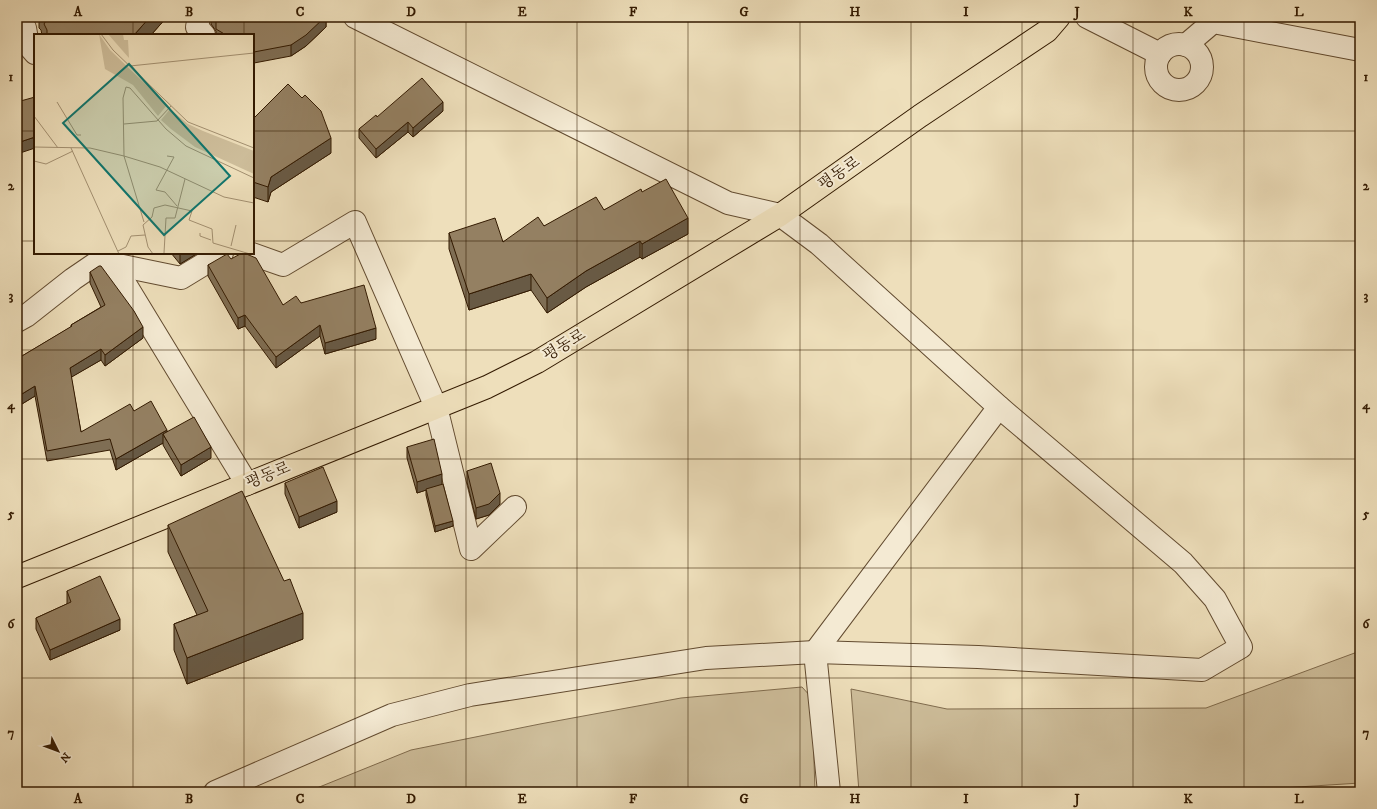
<svg xmlns="http://www.w3.org/2000/svg" width="1377" height="809" font-family="'IM FELL DW Pica','Noto Serif KR',serif">
	<style>
		.green { fill: #cebe9b; stroke: #806c4e }
		.lines { fill: none; stroke-linecap: round; stroke-linejoin: round }
		.minor-casing { stroke: #624b30; stroke-width: 24 }
		.major-casing { stroke: #331a01; stroke-width: 24 }
		.minor { stroke: #f4ead3; stroke-width: 22 }
		.major { stroke: #eedfbb; stroke-width: 22 }
		.wall { fill: #7f6e54; stroke: #331a01 }
		.shaded-wall { fill: #685a45; stroke: #331a01 }
		.building { fill: #948062; stroke: #331a01 }
		.grid { fill: none; stroke: #331a01; stroke-width: 1; stroke-opacity: 0.55 }
		.labels { text-anchor: middle; dominant-baseline: central; stroke-width: 4; stroke-linejoin: round; paint-order: stroke }
		.street-label { font-size: 16px; fill: #331a01; stroke: #f4ead3 }
		.inset-road { fill: none; stroke: #a39071; stroke-width: 1 }
		.view { fill: #0f766e; fill-opacity: 0.15; stroke: #0f766e; stroke-width: 2 }
		.inset-edge { fill: none; stroke: #331a01; stroke-width: 2 }
		.neatline { fill: none; stroke: #331a01; stroke-width: 1.5 }
		.grid-label { font-size: 13px; text-anchor: middle; font-weight: bold; fill: #331a01 }
	</style>
	<rect width="100%" height="100%" fill="#eedfbb"/>
	<filter id="stains"><feTurbulence type="fractalNoise" baseFrequency=".005" numOctaves="4"/><feColorMatrix values="0 0 0 0 .2 0 0 0 0 .09 0 0 0 0 .02 0 0 0 .5 -.17"/></filter>
	<radialGradient id="worn" r=".72"><stop offset=".6" stop-color="#630" stop-opacity="0"/><stop offset="1" stop-color="#630" stop-opacity=".3"/></radialGradient>
	<g class="green">
		<path d="M1360,651V783L1220,792H859L851,689L947,709L1206,708Z"/>
		<path d="M802,687L812,698L815,792H307L411,750L540,724L681,698Z"/>
	</g>
	<g class="lines">
		<defs>
			<g id="minor">
				<path d="M199,17L197,27L204,35"/>
				<path d="M1087,17L1160,54"/>
				<path d="M17,21L25,28L28,45L35,53"/>
				<circle cx="1179" cy="67" r="23"/>
				<path d="M1186,45L1213,22L1360,50"/>
				<path d="M103,253L113,264L247,484"/>
				<path d="M249,253L283,265L355,222L436,407L471,549L515,507"/>
				<path d="M17,321L26,316L73,279L95,264H113L181,278L222,253"/>
				<path d="M215,792L392,715L470,695L706,658L815,652L978,657L1202,670L1241,647L1215,599L1183,563L999,407L819,244L780,215L728,203L355,17"/>
				<path d="M829,792L815,652L999,407"/>
			</g>
			<path id="major" d="M17,577L487,387L537,362L780,215L920,116L1047,31L1059,17"/>
		</defs>
		<use href="#minor" class="minor-casing"/>
		<use href="#major" class="major-casing"/>
		<use href="#minor" class="minor"/>
		<use href="#major" class="major"/>
	</g>
	<g class="wall">
		<path d="M39,17H167L151,35H42L41,30L39,28Z"/>
		<path d="M211,17H326V27L306,46L291,56L254,63H253V35H216V31L211,24Z"/>
		<path d="M443,111L413,137L408,132L376,158L359,138V129L377,117Z"/>
		<path d="M253,119L331,153L271,192L268,202L253,197Z"/>
		<path d="M642,192L688,234L642,259L640,257L586,287L547,313L531,290L469,310L449,249V233L503,242L544,226L604,210Z"/>
		<path d="M171,253H198L180,264Z"/>
		<path d="M231,259L283,305L301,303L376,339L325,354L320,336L276,368L245,326L238,329L208,276V265Z"/>
		<path d="M90,272L143,338L105,366L101,360L71,377L81,432L134,411L211,458L181,476L163,445V443L116,470L110,450L47,461L35,396L17,407V359L71,327V325L101,307L90,283Z"/>
		<path d="M407,447L442,484L453,526L435,532L426,495V490L417,493L407,458Z"/>
		<path d="M467,471L500,504L489,515L476,519L467,482Z"/>
		<path d="M285,483L337,512L299,528L285,494Z"/>
		<path d="M168,525L303,639L187,684L174,650V624L197,615L168,552Z"/>
		<path d="M67,591L120,630L50,660L36,629V618L67,604Z"/>
	</g>
	<g class="shaded-wall">
		<path d="M150,17H167L151,35H134Z"/>
		<path d="M325,17H326V27L306,46L291,56V45Z"/>
		<path d="M443,102V111L413,137V128Z"/>
		<path d="M408,122V132L376,158V149Z"/>
		<path d="M35,137V148L17,154V143Z"/>
		<path d="M331,138V153L271,192L268,202V187L271,177Z"/>
		<path d="M688,218V234L642,259V244Z"/>
		<path d="M640,241V257L586,287L547,313V298L586,271Z"/>
		<path d="M180,253H198L180,264Z"/>
		<path d="M531,274V290L469,310V294Z"/>
		<path d="M245,315V326L238,329V318Z"/>
		<path d="M320,325V336L276,368V357Z"/>
		<path d="M143,327V338L105,366V355Z"/>
		<path d="M376,328V339L325,354V343Z"/>
		<path d="M101,349V360L70,378V368Z"/>
		<path d="M35,386V396L17,407V397Z"/>
		<path d="M167,430V441L163,434V443L116,470V459Z"/>
		<path d="M211,447V458L181,476V465Z"/>
		<path d="M442,474V485L417,493V482Z"/>
		<path d="M500,493V504L489,515L476,519V508Z"/>
		<path d="M337,501V512L299,528V517Z"/>
		<path d="M453,521V526L435,532V526Z"/>
		<path d="M303,613V639L187,684V658Z"/>
		<path d="M120,619V630L50,660V650Z"/>
	</g>
	<g class="building">
		<path d="M44,17H150L134,35H49L47,33V30L44,24L47,19Z"/>
		<path d="M213,17H325L306,35L291,45L254,52H253V35H226L216,29V21Z"/>
		<path d="M422,78L443,102L413,128L408,122L376,149L359,129L376,115L377,117Z"/>
		<path d="M288,84L302,98L305,95L321,111L331,138L271,177L268,187L253,182V119Z"/>
		<path d="M35,97V137L17,143V102Z"/>
		<path d="M666,179L688,218L642,244L640,241L586,271L547,298L531,274L469,294L449,233L495,218L503,242L538,217L544,226L596,197L604,210L641,189L642,192Z"/>
		<path d="M242,253H244L256,258L283,305L296,296L301,303L364,285L376,328L325,343L320,325L276,357L245,315L238,318L208,265L227,254L231,259Z"/>
		<path d="M99,266H101L134,311L143,327L105,355L101,349L70,368L81,432L130,404L134,411L151,401L167,430L116,459L110,439L47,451L35,386L17,397V359L72,326L71,325L105,305L90,272Z"/>
		<path d="M194,417L211,447L181,465L163,434Z"/>
		<path d="M434,439L442,474L417,482L407,447Z"/>
		<path d="M491,463L500,493L489,504L476,508L467,471Z"/>
		<path d="M323,467L337,501L299,517L285,483Z"/>
		<path d="M443,484L453,521L435,526L426,489Z"/>
		<path d="M242,491L284,581L290,579L303,613L187,658L174,624L208,611L168,525Z"/>
		<path d="M100,576L120,619L50,650L36,618L71,602L67,591Z"/>
	</g>
	<path class="grid" d="M133,17V35M244,17V35M355,17V792M466,17V792M577,17V792M688,17V792M800,17V792M911,17V792M1022,17V792M1133,17V792M1244,17V792M17,131H35M253,131H1360M17,241H35M253,241H1360M133,253V792M244,253V792M17,350H1360M17,459H1360M17,568H1360M17,678H1360"/>
	<g class="labels">
		<g class="street-label">
			<text transform="translate(839 173) rotate(-35)">평동로</text>
			<text transform="translate(564 345) rotate(-31)">평동로</text>
			<text transform="translate(268 475) rotate(-22)">평동로</text>
		</g>
	</g>
	<g transform="translate(34 34)">
		<rect width="220" height="220" fill="#eedfbb"/>
		<path d="M65,0L76,16L133,71L124,82L99,51L71,35ZM74,0H89L90,6H94L95,24ZM136,75L154,90L169,97L220,117V140L161,113L137,95L127,86Z" fill="#cebe9b"/>
		<path class="inset-road" d="M67,0L79,16L154,88L220,114M96,32L220,19M23,68L43,101H47M0,82L24,114M90,90L123,87L137,72M0,113L56,114L90,122L126,133L190,163L220,169M37,114L85,220M133,122L140,123L122,156L131,158L143,172M0,127L12,130L39,117M110,188L90,122L89,64L92,53L96,54L132,95L152,112L220,144M166,199V202L177,206M197,212L202,191M84,217L92,213L97,202L111,201M130,219L132,184H141L151,145M119,220L114,213L109,191L118,183L120,174L131,171L158,177L155,186L178,195L179,209L216,220M127,220H147"/>
		<path class="view" d="M95,30L196,142L130,201L29,89Z"/>
		<rect width="220" height="220" class="inset-edge"/>
	</g>
	<rect width="1377" height="809" fill="none" stroke="#eedfbb" stroke-width="44"/>
	<g transform="translate(58 751) rotate(132)" stroke="#f4ead3" stroke-width="3" paint-order="stroke">
	<path d="M0-3L7 15L0 10L-7 15Z" fill="#331a01"/>
	<text y="-6" font-size="11" font-weight="bold" text-anchor="middle" fill="#331a01">N</text>
	</g>
	<rect x="22" y="22" width="1333" height="765" class="neatline"/>
	<g class="grid-label">
		<text x="78" y="16">A</text>
		<text x="189" y="16">B</text>
		<text x="300" y="16">C</text>
		<text x="411" y="16">D</text>
		<text x="522" y="16">E</text>
		<text x="633" y="16">F</text>
		<text x="744" y="16">G</text>
		<text x="855" y="16">H</text>
		<text x="966" y="16">I</text>
		<text x="1077" y="16">J</text>
		<text x="1188" y="16">K</text>
		<text x="1299" y="16">L</text>
		<text x="11" y="81">1</text>
		<text x="1366" y="81">1</text>
		<text x="11" y="190">2</text>
		<text x="1366" y="190">2</text>
		<text x="11" y="300">3</text>
		<text x="1366" y="300">3</text>
		<text x="11" y="409">4</text>
		<text x="1366" y="409">4</text>
		<text x="11" y="518">5</text>
		<text x="1366" y="518">5</text>
		<text x="11" y="628">6</text>
		<text x="1366" y="628">6</text>
		<text x="11" y="737">7</text>
		<text x="1366" y="737">7</text>
		<text x="78" y="803">A</text>
		<text x="189" y="803">B</text>
		<text x="300" y="803">C</text>
		<text x="411" y="803">D</text>
		<text x="522" y="803">E</text>
		<text x="633" y="803">F</text>
		<text x="744" y="803">G</text>
		<text x="855" y="803">H</text>
		<text x="966" y="803">I</text>
		<text x="1077" y="803">J</text>
		<text x="1188" y="803">K</text>
		<text x="1299" y="803">L</text>
	</g>
	<rect width="100%" height="100%" filter="url(#stains)"/>
	<rect width="100%" height="100%" fill="url(#worn)"/>
</svg>
